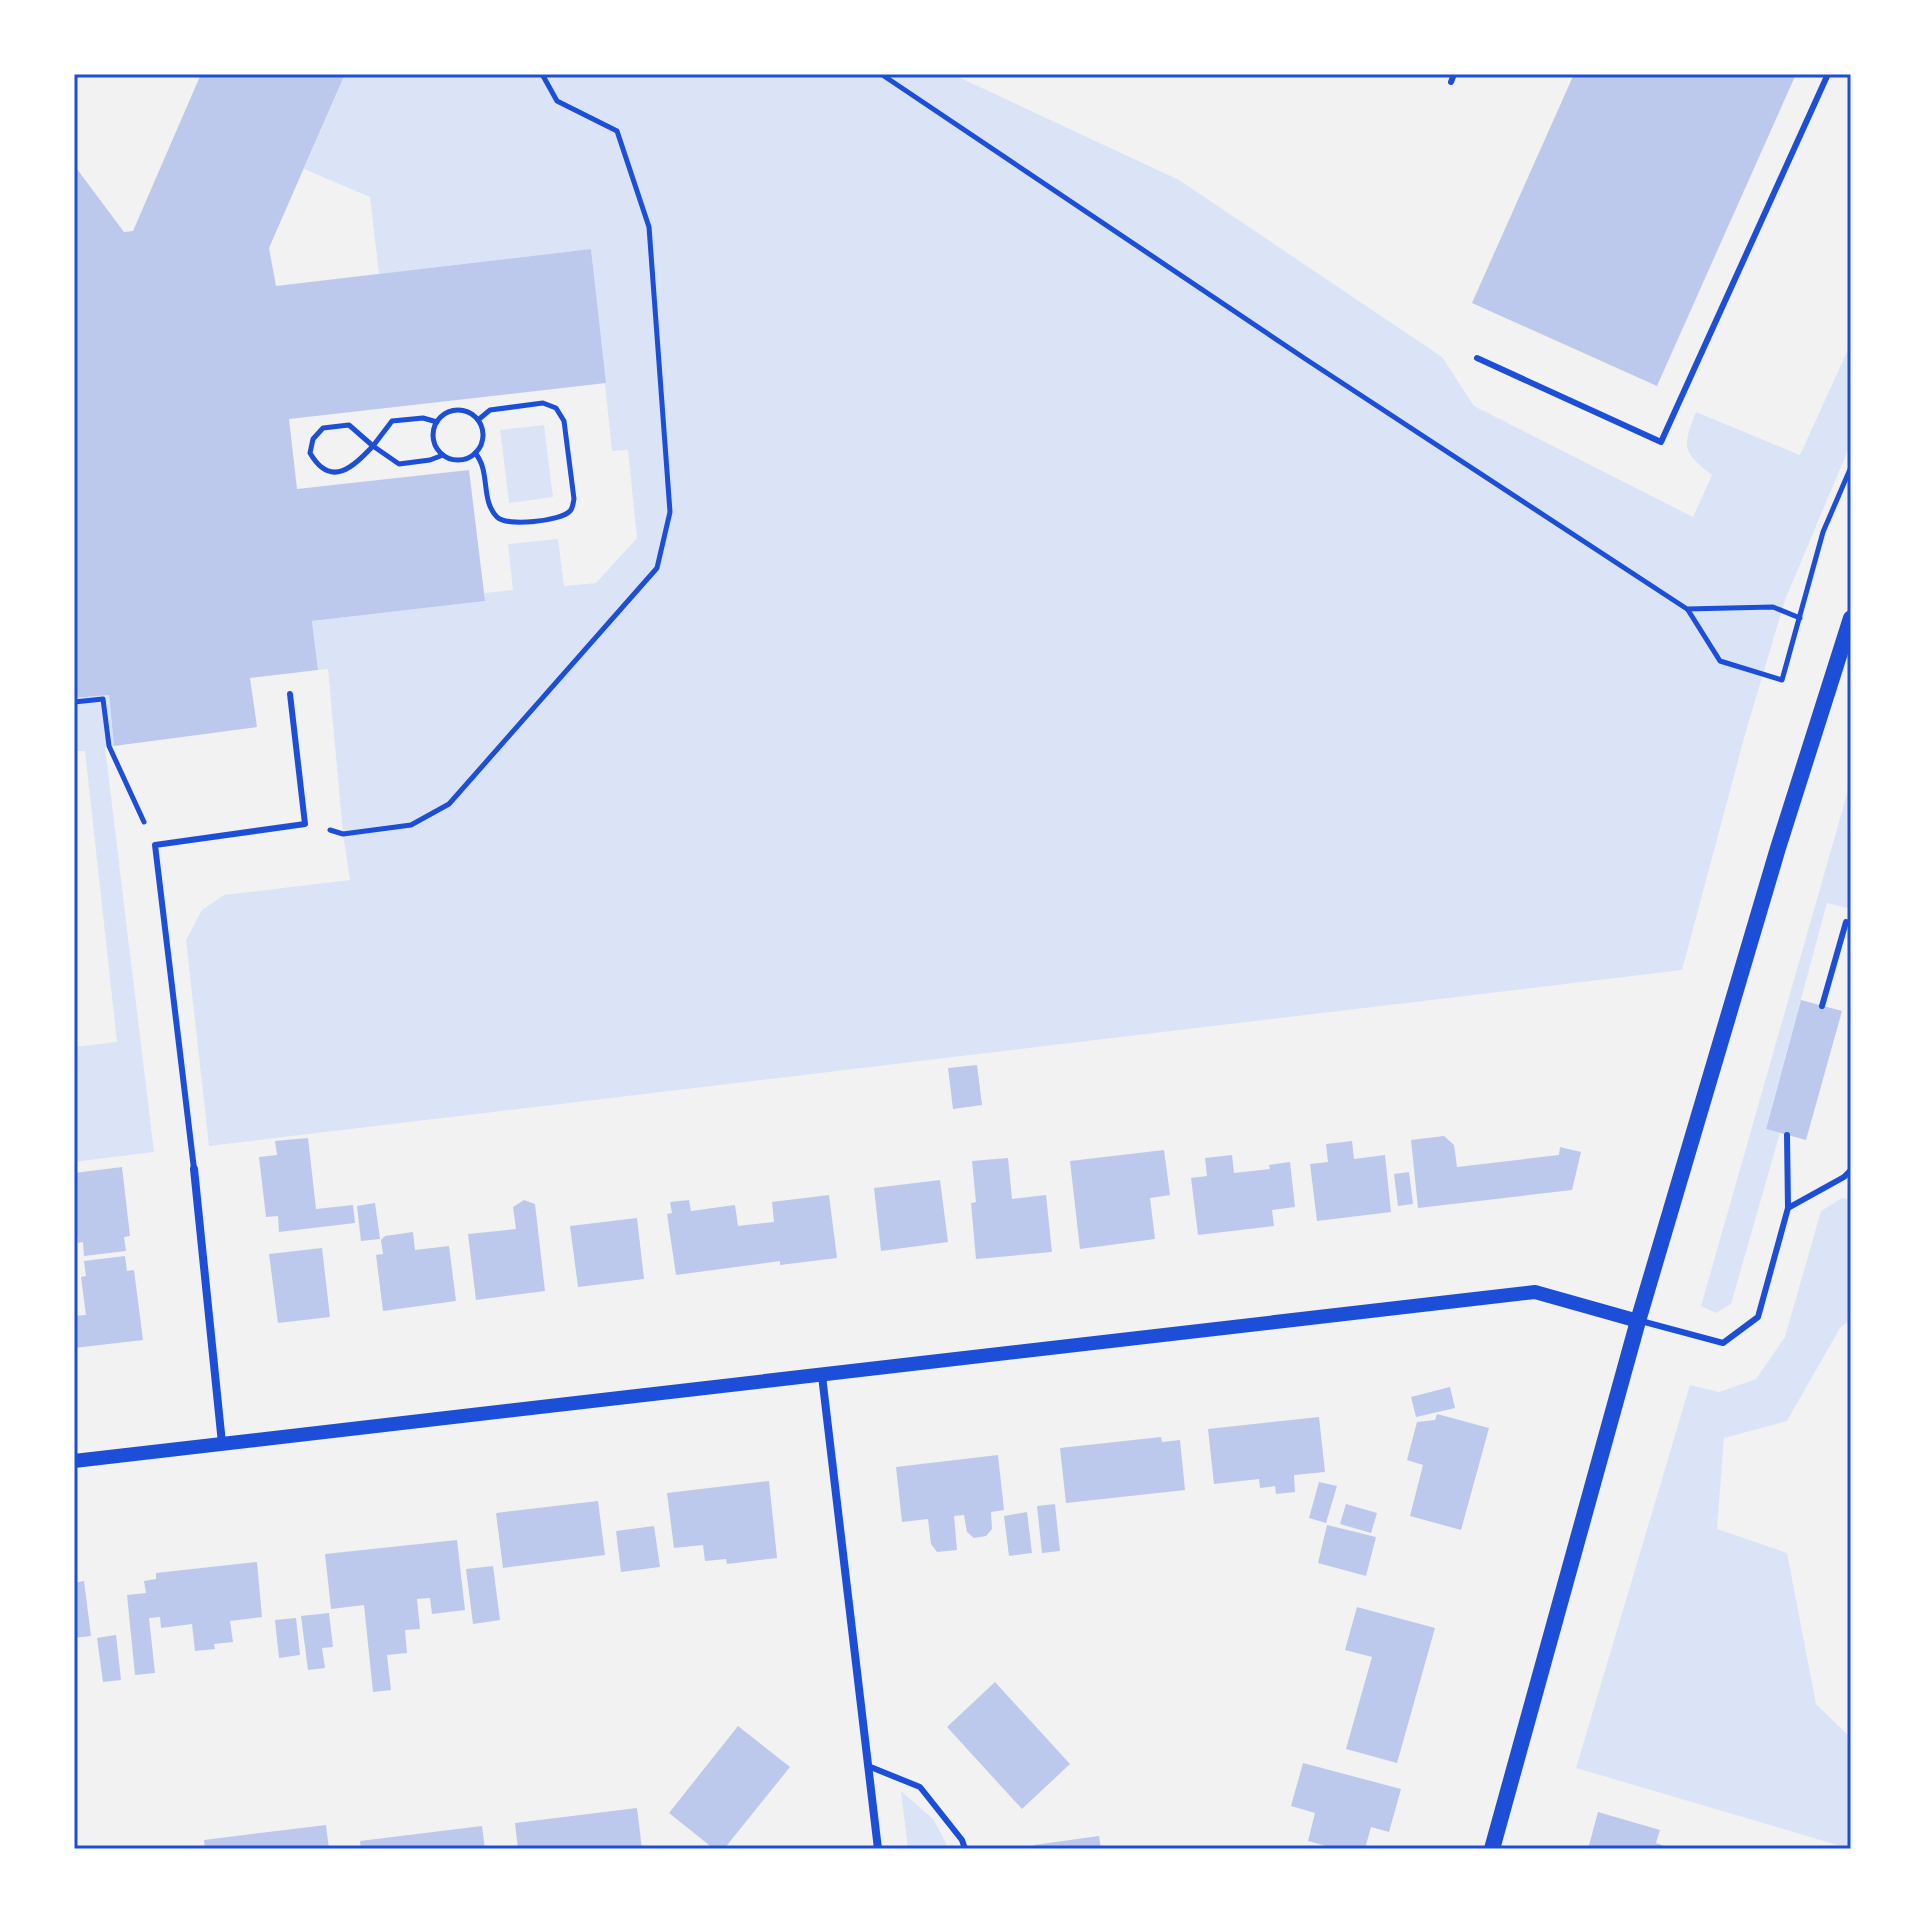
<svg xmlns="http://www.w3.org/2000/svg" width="1925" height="1923" font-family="'Open Sans',sans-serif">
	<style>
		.green { fill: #dbe4f7 }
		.building { fill: #bdc9ec }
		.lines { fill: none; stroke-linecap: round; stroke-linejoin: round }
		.path { stroke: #1d4ed8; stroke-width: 5 }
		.service { stroke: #1d4ed8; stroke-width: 6 }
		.minor { stroke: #1d4ed8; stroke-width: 8 }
		.tertiary { stroke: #1d4ed8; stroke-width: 14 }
		.secondary { stroke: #1d4ed8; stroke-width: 16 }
		.neatline { fill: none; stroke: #1d4ed8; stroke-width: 3 }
	</style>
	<rect width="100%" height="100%" fill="#f2f2f2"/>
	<g class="green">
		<path d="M345,74H952L1179,180L1442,357L1474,406L1693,517L1712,475C1682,452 1682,447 1696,412L1800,455L1851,343V443L1785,600L1746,731L1682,970L209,1146L186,940L202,910L224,895L350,880L343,834L328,669L318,670L312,621L484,601V593L513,590L508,544L558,539L564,586L596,583L637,538L628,450L612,451L591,249L379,274L370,197L304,169Z"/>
		<path d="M544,425L553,497L509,503L500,430Z"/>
		<path d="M109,695L114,746L105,747L154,1152L74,1162V1047L117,1042L85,751H74V698Z"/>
		<path d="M1851,780V909L1827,903L1766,1128L1780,1133L1731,1304L1716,1313L1701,1306Z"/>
		<path d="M1842,1198L1851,1200V1319L1840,1328L1787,1421L1724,1438L1717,1529L1787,1553L1816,1704L1851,1738V1849L1576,1768L1690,1385L1719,1392L1756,1379L1785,1337L1821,1211Z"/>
		<path d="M901,1791L934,1820L949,1849H908Z"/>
	</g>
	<g class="building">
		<path d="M201,74H345L269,248L276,286L591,249L606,383L289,419L297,489L469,470L485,601L312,621L318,670L250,678L257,727L114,746L109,695L74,698V165L124,232L133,231Z"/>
		<path d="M1574,74H1796L1657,386L1472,303Z"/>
		<path d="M1801,1000L1842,1011L1806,1140L1766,1129Z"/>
		<path d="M977,1065L982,1105L953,1109L948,1068Z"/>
		<path d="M1444,1136L1454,1145L1457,1167L1559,1155L1560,1147L1581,1152L1572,1190L1418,1208L1411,1140Z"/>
		<path d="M308,1138L316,1209L353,1205L355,1223L279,1232L278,1216L266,1217L259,1157L277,1155L275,1141Z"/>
		<path d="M1352,1141L1354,1159L1385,1155L1391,1212L1317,1221L1310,1164L1328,1162L1326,1144Z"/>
		<path d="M1164,1150L1170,1195L1150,1198L1155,1239L1080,1249L1070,1161Z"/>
		<path d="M1232,1155L1234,1173L1270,1169L1269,1165L1290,1162L1295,1207L1272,1210L1274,1226L1198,1235L1191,1178L1207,1176L1205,1158Z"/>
		<path d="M1008,1158L1012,1199L1046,1195L1052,1252L976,1259L971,1203L976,1202L972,1161Z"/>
		<path d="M122,1167L130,1236L124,1237L126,1251L84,1256L83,1242L78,1243L74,1208V1173Z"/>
		<path d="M1409,1172L1413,1204L1398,1206L1394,1174Z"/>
		<path d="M940,1180L948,1242L881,1251L874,1188Z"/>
		<path d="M829,1195L837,1258L780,1265V1261L676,1275L667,1214L672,1213L670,1202L689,1200L691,1211L735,1205L738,1226L774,1222L772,1202Z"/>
		<path d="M524,1200L535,1204L545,1291L476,1300L468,1234L516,1229L513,1207Z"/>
		<path d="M375,1203L380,1239L361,1241L357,1206Z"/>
		<path d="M637,1218L644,1279L578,1287L570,1226Z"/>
		<path d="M413,1232L415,1250L449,1246L456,1301L383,1311L376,1255L383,1254L381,1240L385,1236Z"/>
		<path d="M322,1248L330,1317L278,1323L269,1254Z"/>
		<path d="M125,1256L127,1271L134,1270L143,1340L74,1348V1316L86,1315L81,1277L86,1276L84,1261Z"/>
		<path d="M1450,1387L1455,1408L1416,1417L1411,1397Z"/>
		<path d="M1437,1414L1489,1428L1461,1530L1410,1516L1423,1465L1407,1460L1417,1422L1435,1420Z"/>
		<path d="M1319,1417L1325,1472L1294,1475L1295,1492L1276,1494L1275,1486L1260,1488L1259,1479L1214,1484L1208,1429Z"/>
		<path d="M1161,1437L1162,1442L1180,1440L1185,1490L1066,1503L1060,1448Z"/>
		<path d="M998,1455L1004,1510L991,1512L992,1529L986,1536L974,1538L967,1532L964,1515L954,1516L957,1550L937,1552L931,1544L928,1519L902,1522L896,1467Z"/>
		<path d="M769,1481L777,1558L727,1564L726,1559L705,1561L703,1545L674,1548L667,1493Z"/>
		<path d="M1319,1482L1337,1486L1326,1523L1309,1518Z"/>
		<path d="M598,1501L605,1555L503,1568L496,1513Z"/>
		<path d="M1055,1504L1060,1551L1042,1553L1037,1506Z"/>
		<path d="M1346,1504L1377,1513L1371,1533L1340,1524Z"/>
		<path d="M1027,1512L1032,1553L1009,1556L1004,1516Z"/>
		<path d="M1327,1525L1376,1537L1366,1576L1318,1563Z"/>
		<path d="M654,1526L660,1567L621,1572L616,1531Z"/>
		<path d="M457,1540L465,1610L432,1614L430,1598L417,1599L420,1629L405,1630L407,1653L387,1655L391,1690L373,1692L364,1605L331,1609L325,1554Z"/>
		<path d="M257,1562L262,1617L230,1621L233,1642L214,1644L215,1649L195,1651L192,1624L161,1628L160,1617L149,1618L155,1673L135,1675L127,1595L146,1593L144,1581L156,1579V1573Z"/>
		<path d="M493,1566L500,1620L473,1624L466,1569Z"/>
		<path d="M84,1581L91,1636L74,1638V1583Z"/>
		<path d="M1357,1607L1435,1628L1397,1763L1346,1749L1372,1657L1345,1650Z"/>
		<path d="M329,1613L333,1647L322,1648L325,1668L308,1670L301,1616Z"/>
		<path d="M296,1618L300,1655L279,1658L275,1620Z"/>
		<path d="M116,1635L121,1680L103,1682L97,1638Z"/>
		<path d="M995,1682L1070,1764L1022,1809L947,1727Z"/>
		<path d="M738,1726L790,1767L724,1849H714L669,1813Z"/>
		<path d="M1303,1763L1401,1789L1389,1832L1371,1827L1365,1849H1337L1308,1841L1315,1813L1291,1806Z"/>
		<path d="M637,1808L642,1849H518L515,1823Z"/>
		<path d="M1598,1812L1660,1830L1656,1843L1673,1849H1588Z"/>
		<path d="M326,1825L329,1849H205L204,1840Z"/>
		<path d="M482,1826L485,1849H361L360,1841Z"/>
		<path d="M1099,1836L1101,1849H1035L1034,1845Z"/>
	</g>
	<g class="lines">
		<g class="path">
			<path d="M881,74L1304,358L1687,609L1773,607L1800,618"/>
			<circle cx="458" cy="435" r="25"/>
			<path d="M437,422L423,418L392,421L373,446L399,464L430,460L443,455"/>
			<path d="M349,425L373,446C353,467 331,489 310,453L313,439L323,428Z"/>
			<path d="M475,453C491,471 480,500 497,517C507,527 561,521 570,511C573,508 573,503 574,499L564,421L556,408L543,403L490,410L478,420"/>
			<path d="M1688,610L1720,661L1782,680L1823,532L1851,467"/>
			<path d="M74,702L103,699L109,746L144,822"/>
			<path d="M330,830L343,834L411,825L449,804L657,568L670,512L649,227L617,131L557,101L542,74"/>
		</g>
		<g class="service">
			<path d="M1451,82L1454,74"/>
			<path d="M1477,358L1661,442L1828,74"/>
			<path d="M1822,1006L1846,922L1851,924"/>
			<path d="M194,1169L155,845L305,824L290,694"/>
			<path d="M1788,1208L1844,1177L1851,1170"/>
			<path d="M1641,1321L1723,1343L1758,1317L1788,1208L1787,1135"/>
			<path d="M868,1766L920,1787L962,1840L965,1849"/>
		</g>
		<g class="minor">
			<path d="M194,1169L222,1443"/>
			<path d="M822,1376L878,1849"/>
		</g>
		<path class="tertiary" d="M74,1461L1535,1292L1638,1321"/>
		<path class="secondary" d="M1492,1849L1638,1321L1778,848L1851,618"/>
	</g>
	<rect width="1925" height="1923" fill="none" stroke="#ffffff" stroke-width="152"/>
	<rect x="76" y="76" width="1773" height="1771" class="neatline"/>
</svg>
